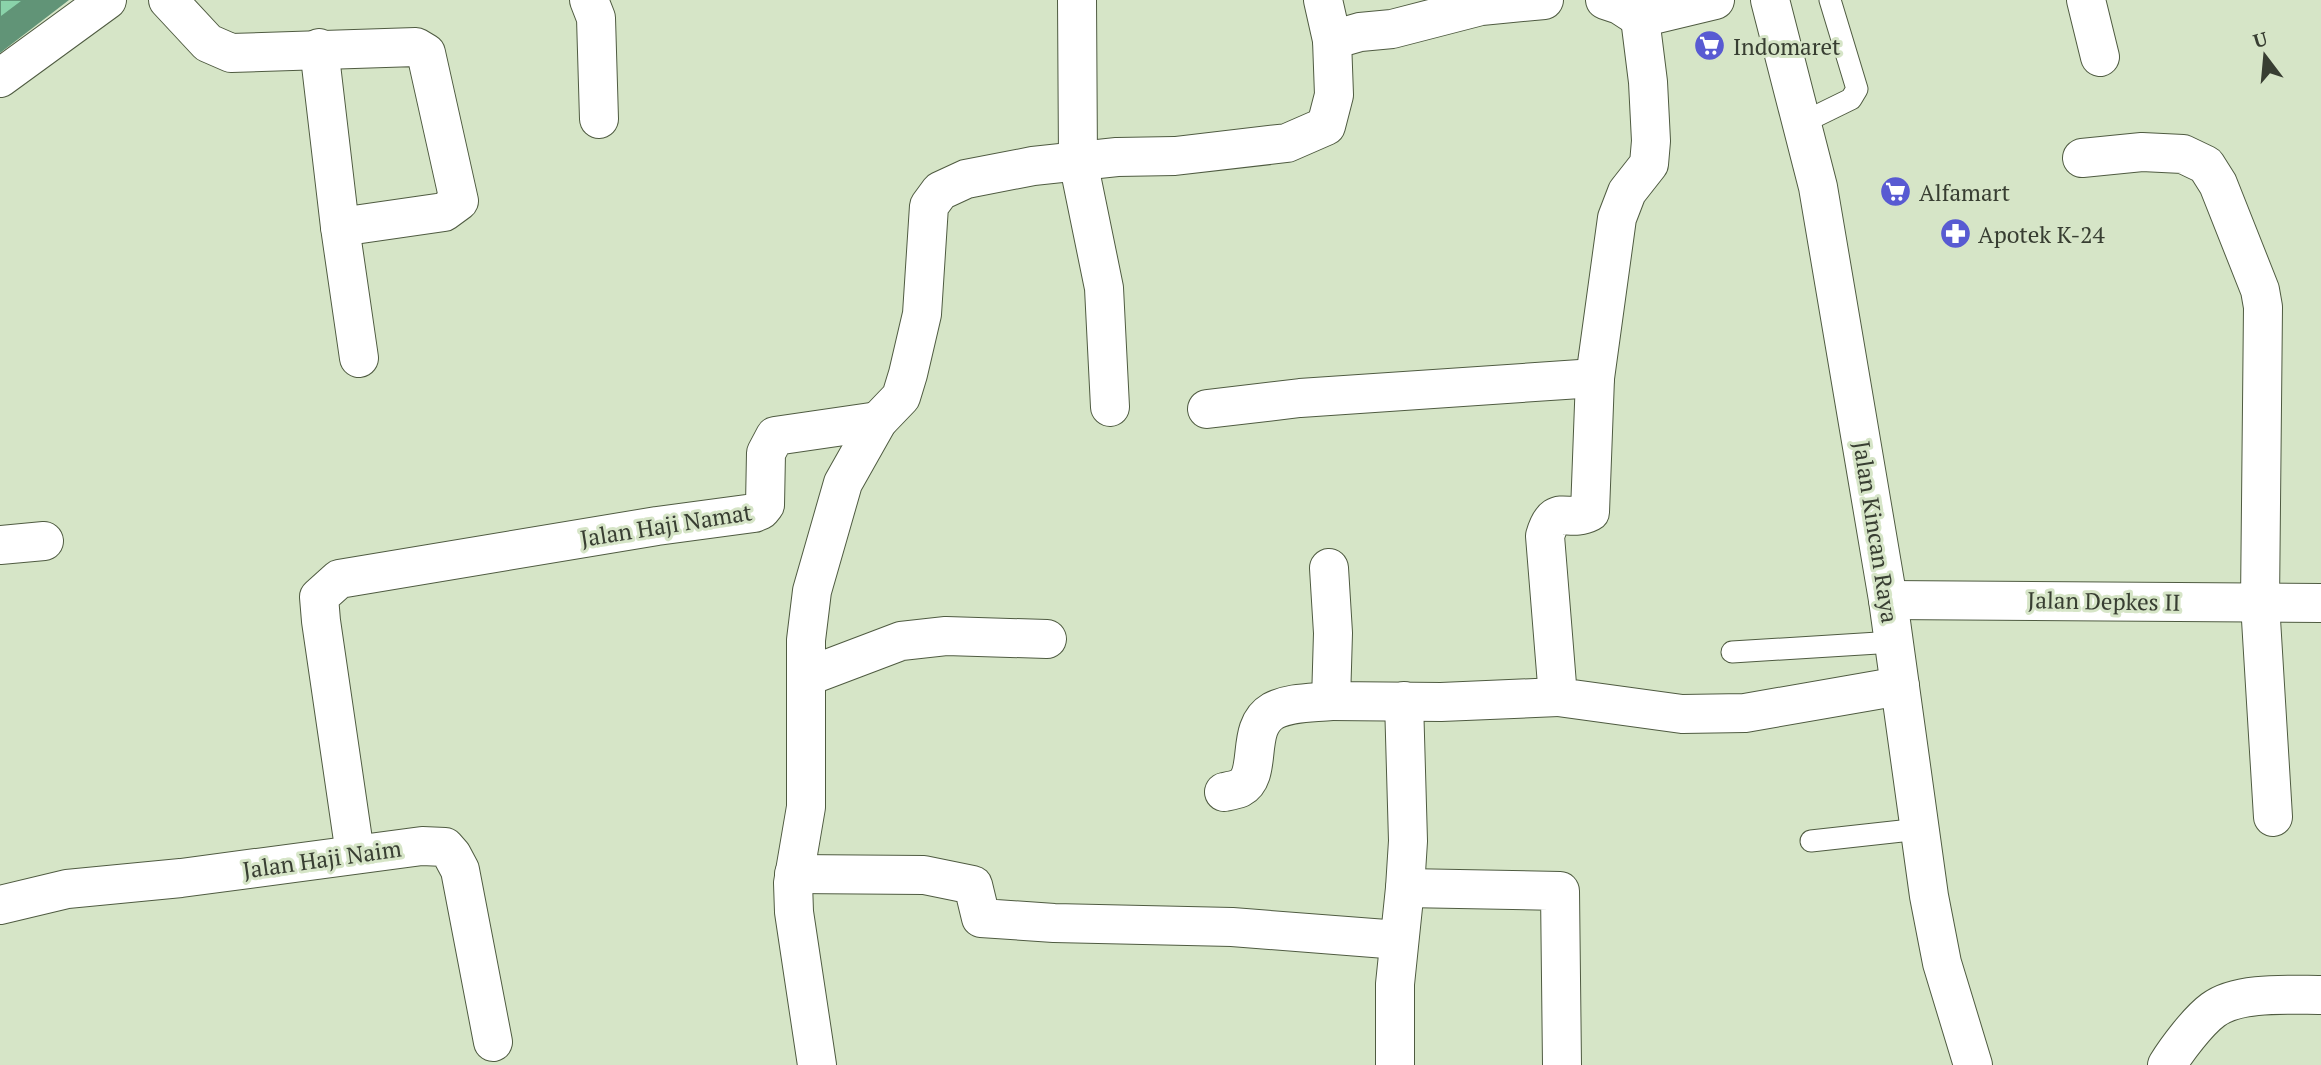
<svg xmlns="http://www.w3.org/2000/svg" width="2321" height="1065" font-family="'PT Serif',serif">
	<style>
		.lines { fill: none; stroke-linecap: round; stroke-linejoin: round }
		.lane-casing { stroke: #4f5b41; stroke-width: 23 }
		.street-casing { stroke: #4f5b41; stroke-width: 40 }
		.secondary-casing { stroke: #4f5b41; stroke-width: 40 }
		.lane { stroke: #fff; stroke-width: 21 }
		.street { stroke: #fff; stroke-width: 38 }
		.secondary { stroke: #fff; stroke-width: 38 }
		.shaded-wall { fill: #619477 }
		.building { fill: #8ad3aa; stroke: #619477; stroke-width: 2 }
		.labels { text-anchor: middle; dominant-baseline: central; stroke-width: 6; stroke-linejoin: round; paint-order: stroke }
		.poi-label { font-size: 23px; fill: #383e32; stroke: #d6e5c7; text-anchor: start }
		.street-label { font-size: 23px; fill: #383e32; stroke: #d6e5c7 }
	</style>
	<rect width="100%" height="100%" fill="#d6e5c7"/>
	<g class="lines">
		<defs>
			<g id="lane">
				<path d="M1802,123L1851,99L1857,89L1830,0"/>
				<path d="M1732,652L1894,642"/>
				<path d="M1811,841L1920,829"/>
			</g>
			<g id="street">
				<path d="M168,0L208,43L231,53L416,47L426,53L459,201L444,212L340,227"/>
				<path d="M589,0L596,18L599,119"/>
				<path d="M1077,0L1078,161L1104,288L1110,407"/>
				<path d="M1323,0L1332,40"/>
				<path d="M1605,0L1620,5L1640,18L1715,0"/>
				<path d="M2086,0L2100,57"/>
				<path d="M1640,18L1648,82L1651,141L1649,164L1627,192L1617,218L1595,378L1590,512C1567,524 1555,501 1545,536L1558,697L1682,714L1745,713L1900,686"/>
				<path d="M319,48L340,227L359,358"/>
				<path d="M0,78L107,0"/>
				<path d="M2082,158L2142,152L2183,154L2206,165L2218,184L2260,290L2263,307L2260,603L2273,817"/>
				<path d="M1207,409L1300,398L1595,378"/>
				<path d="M0,545L44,541"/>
				<path d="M1329,568L1333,633L1331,701L1441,702L1558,697"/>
				<path d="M1888,600L2321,603"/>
				<path d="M806,677L901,641L946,636L1047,639"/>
				<path d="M1224,792C1229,791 1235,790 1240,788C1264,775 1244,728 1273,711C1290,702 1313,703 1331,701"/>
				<path d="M355,854L321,621L319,597L339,579L657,526L754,513L761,510L765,505L766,453L775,436L878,421"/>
				<path d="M794,874L924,875L973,885L981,918L1054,923L1232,927L1399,940"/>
				<path d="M1405,888L1560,891L1562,1065"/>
				<path d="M0,905L67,889L181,878L422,846L445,847L452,855L460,870L493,1042"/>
				<path d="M817,1065L794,912L793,883L806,807V640L812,591L843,483L878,421L901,397L908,374L922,314L929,206L940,191L966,179L1033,166L1117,157L1175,156L1287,143L1326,126L1334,95L1332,40L1360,32L1392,29L1481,6L1544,0"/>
				<path d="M1395,1065V984L1405,888L1408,841L1404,701"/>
				<path d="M2167,1065C2177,1049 2198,1021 2213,1010C2238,991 2291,995 2321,995"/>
			</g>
			<path id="secondary" d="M1770,0L1818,187L1888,600L1929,896L1942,963L1973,1065"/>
		</defs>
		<use href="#lane" class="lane-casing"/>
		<use href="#street" class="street-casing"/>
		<use href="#secondary" class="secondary-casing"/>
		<use href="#lane" class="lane"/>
		<use href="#street" class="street"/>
		<use href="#secondary" class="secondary"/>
	</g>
	<path class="shaded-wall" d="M24,0H69L0,53V18Z"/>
	<path class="building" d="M0,0H24L0,18Z"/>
	<defs>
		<symbol id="supermarket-disc" viewBox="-11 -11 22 22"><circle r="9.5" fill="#585ad2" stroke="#d6e5c7"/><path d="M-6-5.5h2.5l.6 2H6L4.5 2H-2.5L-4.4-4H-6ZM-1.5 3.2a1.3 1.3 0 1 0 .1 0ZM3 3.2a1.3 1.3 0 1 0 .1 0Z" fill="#fff"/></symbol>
		<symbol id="pharmacy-disc" viewBox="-11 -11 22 22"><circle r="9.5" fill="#585ad2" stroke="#d6e5c7"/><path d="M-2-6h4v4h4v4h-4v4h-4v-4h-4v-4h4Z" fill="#fff"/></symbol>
	</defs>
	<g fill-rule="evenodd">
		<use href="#supermarket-disc" x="1692" y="28" width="35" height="35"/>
		<use href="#supermarket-disc" x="1878" y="174" width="35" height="35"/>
		<use href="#pharmacy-disc" x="1938" y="216" width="35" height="35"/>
	</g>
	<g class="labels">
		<g class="poi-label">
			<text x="1733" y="46">Indomaret</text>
			<text x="1919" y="192">Alfamart</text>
			<text x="1978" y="234">Apotek K-24</text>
		</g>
		<g class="street-label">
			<text transform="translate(666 525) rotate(-9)">Jalan Haji Namat</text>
			<text transform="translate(1876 532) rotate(81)">Jalan Kincan Raya</text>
			<text transform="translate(2104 601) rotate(1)">Jalan Depkes II</text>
			<text transform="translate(322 859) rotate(-8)">Jalan Haji Naim</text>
		</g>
	</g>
	<g transform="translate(2265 56) rotate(344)" stroke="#d6e5c7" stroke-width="5" paint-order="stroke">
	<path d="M0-5L12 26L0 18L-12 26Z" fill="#383e32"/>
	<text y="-10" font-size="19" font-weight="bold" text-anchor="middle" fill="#383e32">U</text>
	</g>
</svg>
